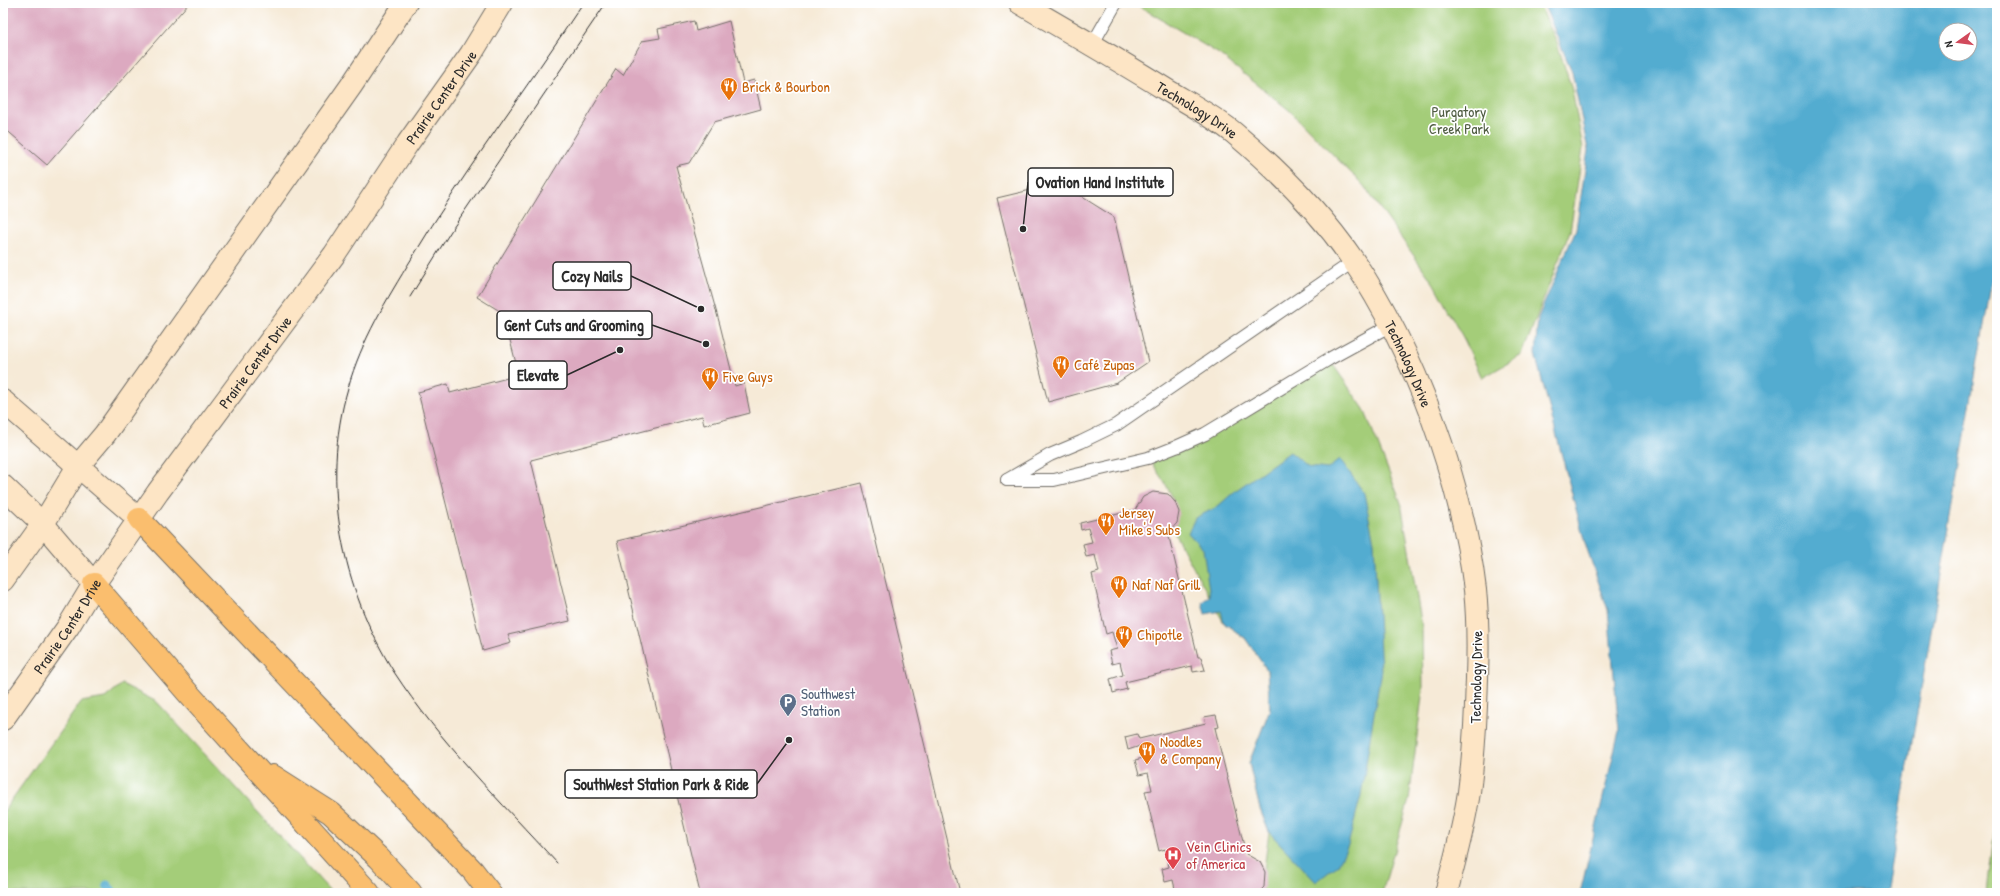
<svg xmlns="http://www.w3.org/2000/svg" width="2000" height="896" font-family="'Patrick Hand',sans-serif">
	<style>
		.green { fill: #a4cd79; stroke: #687c52 }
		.water { fill: #53acd0; stroke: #3f6c7e; fill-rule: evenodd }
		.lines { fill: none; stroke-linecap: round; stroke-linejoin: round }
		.stream { stroke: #53acd0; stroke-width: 9 }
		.building { fill: #dca9c0 }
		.lane-casing { stroke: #726e67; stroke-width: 14 }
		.secondary-casing { stroke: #726e67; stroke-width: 24 }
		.highway-casing { stroke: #726e67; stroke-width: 24 }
		.lane { stroke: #fff; stroke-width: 12 }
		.secondary { stroke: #fde5c5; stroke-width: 22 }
		.highway { stroke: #fabe6e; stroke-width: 22 }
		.tram { stroke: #2b2b2b; stroke-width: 1 }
		.labels { text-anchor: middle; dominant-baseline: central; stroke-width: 3.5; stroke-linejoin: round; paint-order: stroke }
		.food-label { font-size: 15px; fill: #c56008; stroke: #fff; text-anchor: start }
		.street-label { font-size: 15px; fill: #2b2b2b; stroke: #fff }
		.park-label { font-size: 15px; fill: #4f5c42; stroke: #fff }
		.service-label { font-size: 15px; fill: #4e5e75; stroke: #fff; text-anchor: start }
		.health-label { font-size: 15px; fill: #be3a42; stroke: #fff; text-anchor: start }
		.leader { fill: none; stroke: #2b2b2b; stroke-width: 1.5 }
		.callout-dot { fill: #2b2b2b; stroke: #fff; stroke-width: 1.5 }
		.callout { fill: #fff; stroke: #2b2b2b; stroke-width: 1.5 }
		.callout-label { font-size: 16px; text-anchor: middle; font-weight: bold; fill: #2b2b2b }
	</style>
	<rect width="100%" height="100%" fill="#fff"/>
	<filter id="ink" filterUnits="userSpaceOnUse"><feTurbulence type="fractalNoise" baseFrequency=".025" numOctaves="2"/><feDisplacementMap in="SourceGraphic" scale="8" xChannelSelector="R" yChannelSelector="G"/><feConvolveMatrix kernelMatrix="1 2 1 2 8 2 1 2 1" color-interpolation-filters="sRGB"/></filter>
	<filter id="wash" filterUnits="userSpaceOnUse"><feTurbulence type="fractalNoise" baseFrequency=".012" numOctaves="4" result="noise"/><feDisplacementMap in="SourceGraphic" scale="16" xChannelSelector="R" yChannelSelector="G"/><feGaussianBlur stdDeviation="0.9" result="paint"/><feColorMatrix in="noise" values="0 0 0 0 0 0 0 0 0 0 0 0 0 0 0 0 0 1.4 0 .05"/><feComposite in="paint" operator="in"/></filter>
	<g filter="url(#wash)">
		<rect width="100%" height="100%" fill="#f6ead7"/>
		<g class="green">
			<path d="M1134,3H1539L1557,43L1572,90L1583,148L1570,231L1522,355L1482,378L1465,341L1434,284L1364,186L1289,110L1219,54Z"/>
			<path d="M1329,359L1364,409L1401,503L1422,627L1423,688L1409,800L1382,893H1261L1269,832L1260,809L1249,763L1270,709L1267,670L1245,638L1224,623L1172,529C1187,507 1160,477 1148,458L1176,447Z"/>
			<path d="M122,684L157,702L332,893H3V812L81,702L105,698Z"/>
			<path d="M1997,822V893H1987L1994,834Z"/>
		</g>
		<g class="water">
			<path d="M1543,3H1997V250L1886,893H1580L1619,731L1608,610L1585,543L1535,354L1538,318L1576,229L1588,150L1572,72ZM1946,30H1970V54H1946Z"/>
			<path d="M1290,452L1309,467L1328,469L1340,459L1364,493L1374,542L1381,670L1361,795L1348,845L1338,865L1316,882L1269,832L1260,809L1249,763L1270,709L1267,670L1245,638L1224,623L1221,611L1205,614L1202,602L1210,596L1203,549L1188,533L1195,518L1217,507L1235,491Z"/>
		</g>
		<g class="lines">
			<path class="stream" d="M107,885L114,893"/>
		</g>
		<g id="blocks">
			<g class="building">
				<path d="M3,3H189L47,165L3,127Z"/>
				<path d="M694,21L696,31L729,21L743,83L754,80L761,109L714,122L689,163L676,166L720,325L735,386L744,383L750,413L704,425L702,416L531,460L570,621L508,635L511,643L483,651L418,392L448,384L450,393L519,375L503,313L477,297L616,69L623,75L642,41L660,38L658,29Z"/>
				<path d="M1060,183L1114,217L1148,362L1117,383L1048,402L997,198Z"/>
				<path d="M862,483L960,893H700L617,541Z"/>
				<path d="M1153,492L1168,494L1175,502L1179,512L1177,523L1168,533L1198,657H1201L1205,670L1193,672L1192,666L1125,682L1127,689L1113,693L1110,679L1123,675L1120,662L1112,664L1109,651L1117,649L1112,632L1106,634L1092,574L1099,572L1095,555L1086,557L1083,544L1092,542L1088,528L1081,530L1080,523L1135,510L1143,497Z"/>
				<path d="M1216,715L1219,727L1215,728L1246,854L1260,862L1265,872L1264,887L1258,893H1232L1227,889L1210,893H1176L1173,880L1165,882L1162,869L1169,867L1165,849L1159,851L1145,791L1152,790L1148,773L1139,775L1135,760L1143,758L1140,746L1128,750L1125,737L1137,734L1139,739L1206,723L1204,717Z"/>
			</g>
		</g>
	</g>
	<g filter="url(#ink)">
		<use href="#blocks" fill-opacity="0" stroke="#726e67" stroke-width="1"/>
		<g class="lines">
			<defs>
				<g id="lane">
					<path d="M1092,45L1116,3"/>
					<path d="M1007,480H1054L1148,458L1176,447L1205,434L1329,359L1391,325"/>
					<path d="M1007,480L1050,455L1081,442L1116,425L1354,261"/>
				</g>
				<g id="secondary">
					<path id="s1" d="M1020,3C1068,31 1117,59 1165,89C1188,103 1213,116 1234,133C1278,170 1321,213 1353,260C1415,352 1462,481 1475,590C1478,619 1478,649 1477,678C1476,716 1474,754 1469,792C1464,826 1455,860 1446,893"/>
					<path d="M3,401L139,519"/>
					<path d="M3,486L43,524L94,584"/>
					<path d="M3,580L43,524L78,466L105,434L351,86L406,3"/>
					<path id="s2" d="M3,719L68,627L94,584L158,492L334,255L408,143L471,54L502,3"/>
				</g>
				<g id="highway">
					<path d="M139,519L473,871L490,893"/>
					<path d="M94,584L187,692L369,893"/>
					<path d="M273,776L331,813L379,858L411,893"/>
				</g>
			</defs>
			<use href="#lane" class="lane-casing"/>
			<use href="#secondary" class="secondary-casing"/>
			<use href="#highway" class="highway-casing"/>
			<use href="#lane" class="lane"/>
			<use href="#secondary" class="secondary"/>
			<use href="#highway" class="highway"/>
			<g class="tram">
				<path d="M410,297L451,231L606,3"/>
				<path d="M557,863C501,802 439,741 394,672C342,589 320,483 348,388C361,341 387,299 412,258C465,170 527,88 583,3"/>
			</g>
		</g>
	</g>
	<defs>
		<symbol id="restaurant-pin" viewBox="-11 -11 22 30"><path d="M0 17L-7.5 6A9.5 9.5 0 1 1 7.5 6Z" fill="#e8710a" stroke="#fff"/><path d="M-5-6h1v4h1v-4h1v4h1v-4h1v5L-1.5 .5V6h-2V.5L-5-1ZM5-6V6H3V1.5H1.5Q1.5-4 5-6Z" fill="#fff"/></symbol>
		<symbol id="parking-pin" viewBox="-11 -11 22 30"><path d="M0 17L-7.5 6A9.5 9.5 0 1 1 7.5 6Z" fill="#5c6f8a" stroke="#fff"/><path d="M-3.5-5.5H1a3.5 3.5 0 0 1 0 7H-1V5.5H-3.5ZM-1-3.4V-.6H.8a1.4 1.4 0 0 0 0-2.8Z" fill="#fff"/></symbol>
		<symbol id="hospital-pin" viewBox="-11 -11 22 30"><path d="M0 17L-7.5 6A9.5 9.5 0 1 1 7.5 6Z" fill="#e0444e" stroke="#fff"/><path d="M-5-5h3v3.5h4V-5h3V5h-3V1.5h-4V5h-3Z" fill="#fff"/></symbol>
	</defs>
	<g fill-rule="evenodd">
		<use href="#restaurant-pin" x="719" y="76" width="20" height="27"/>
		<use href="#restaurant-pin" x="1051" y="354" width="20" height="27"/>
		<use href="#restaurant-pin" x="700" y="366" width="20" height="27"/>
		<use href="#restaurant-pin" x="1096" y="511" width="20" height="27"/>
		<use href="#restaurant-pin" x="1109" y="574" width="20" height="27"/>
		<use href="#restaurant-pin" x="1114" y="624" width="20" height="27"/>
		<use href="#parking-pin" x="778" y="692" width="20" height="27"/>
		<use href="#restaurant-pin" x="1137" y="740" width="20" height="27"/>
		<use href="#hospital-pin" x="1163" y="845" width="20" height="27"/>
	</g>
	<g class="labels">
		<g class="food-label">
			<text x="742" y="86">Brick &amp; Bourbon</text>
			<text x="1074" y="364">Café Zupas</text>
			<text x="723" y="376">Five Guys</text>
			<text x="1119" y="512">Jersey<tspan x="1119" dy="17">Mike's Subs</tspan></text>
			<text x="1132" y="584">Naf Naf Grill</text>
			<text x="1137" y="634">Chipotle</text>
			<text x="1160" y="741">Noodles<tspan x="1160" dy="17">&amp; Company</tspan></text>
		</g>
		<g class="street-label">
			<text stroke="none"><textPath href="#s2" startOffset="761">Prairie Center Drive</textPath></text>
			<text stroke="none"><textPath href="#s1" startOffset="207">Technology Drive</textPath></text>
			<text stroke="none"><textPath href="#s2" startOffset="437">Prairie Center Drive</textPath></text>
			<text stroke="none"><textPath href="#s1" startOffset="543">Technology Drive</textPath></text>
			<text stroke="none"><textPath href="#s2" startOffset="113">Prairie Center Drive</textPath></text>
			<text transform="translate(1476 677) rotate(-89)">Technology Drive</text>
		</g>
		<g class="park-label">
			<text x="1459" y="111">Purgatory<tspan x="1459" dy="17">Creek Park</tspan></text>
		</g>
		<g class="service-label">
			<text x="801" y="693">Southwest<tspan x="801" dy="17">Station</tspan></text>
		</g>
		<g class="health-label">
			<text x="1186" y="846">Vein Clinics<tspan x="1186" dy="17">of America</tspan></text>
		</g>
	</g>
	<path class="leader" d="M1023 229L1028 182M701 309L631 276M706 344L652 325M620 350L567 375M789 740L757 784"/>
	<g class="callout-dot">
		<circle cx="1023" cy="229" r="4"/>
		<circle cx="701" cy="309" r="4"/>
		<circle cx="706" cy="344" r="4"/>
		<circle cx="620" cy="350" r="4"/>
		<circle cx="789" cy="740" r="4"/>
	</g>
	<g class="callout">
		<rect x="1028" y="168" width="145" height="28" rx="4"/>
		<rect x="553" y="262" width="78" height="28" rx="4"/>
		<rect x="497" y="311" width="155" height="28" rx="4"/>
		<rect x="509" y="361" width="58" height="28" rx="4"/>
		<rect x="565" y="770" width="192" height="28" rx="4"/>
	</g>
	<g class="callout-label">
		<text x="1100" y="188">Ovation Hand Institute</text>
		<text x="592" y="282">Cozy Nails</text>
		<text x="574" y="331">Gent Cuts and Grooming</text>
		<text x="538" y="381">Elevate</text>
		<text x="661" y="790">SouthWest Station Park &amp; Ride</text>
	</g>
	<rect width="2000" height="896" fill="none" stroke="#fff" stroke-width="16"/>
	<g transform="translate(1958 42) rotate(256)"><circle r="19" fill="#ffffff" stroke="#aaaaaa"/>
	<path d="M0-3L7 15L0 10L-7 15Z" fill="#d1495b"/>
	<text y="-6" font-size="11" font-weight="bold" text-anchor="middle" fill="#2b2b2b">N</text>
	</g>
</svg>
